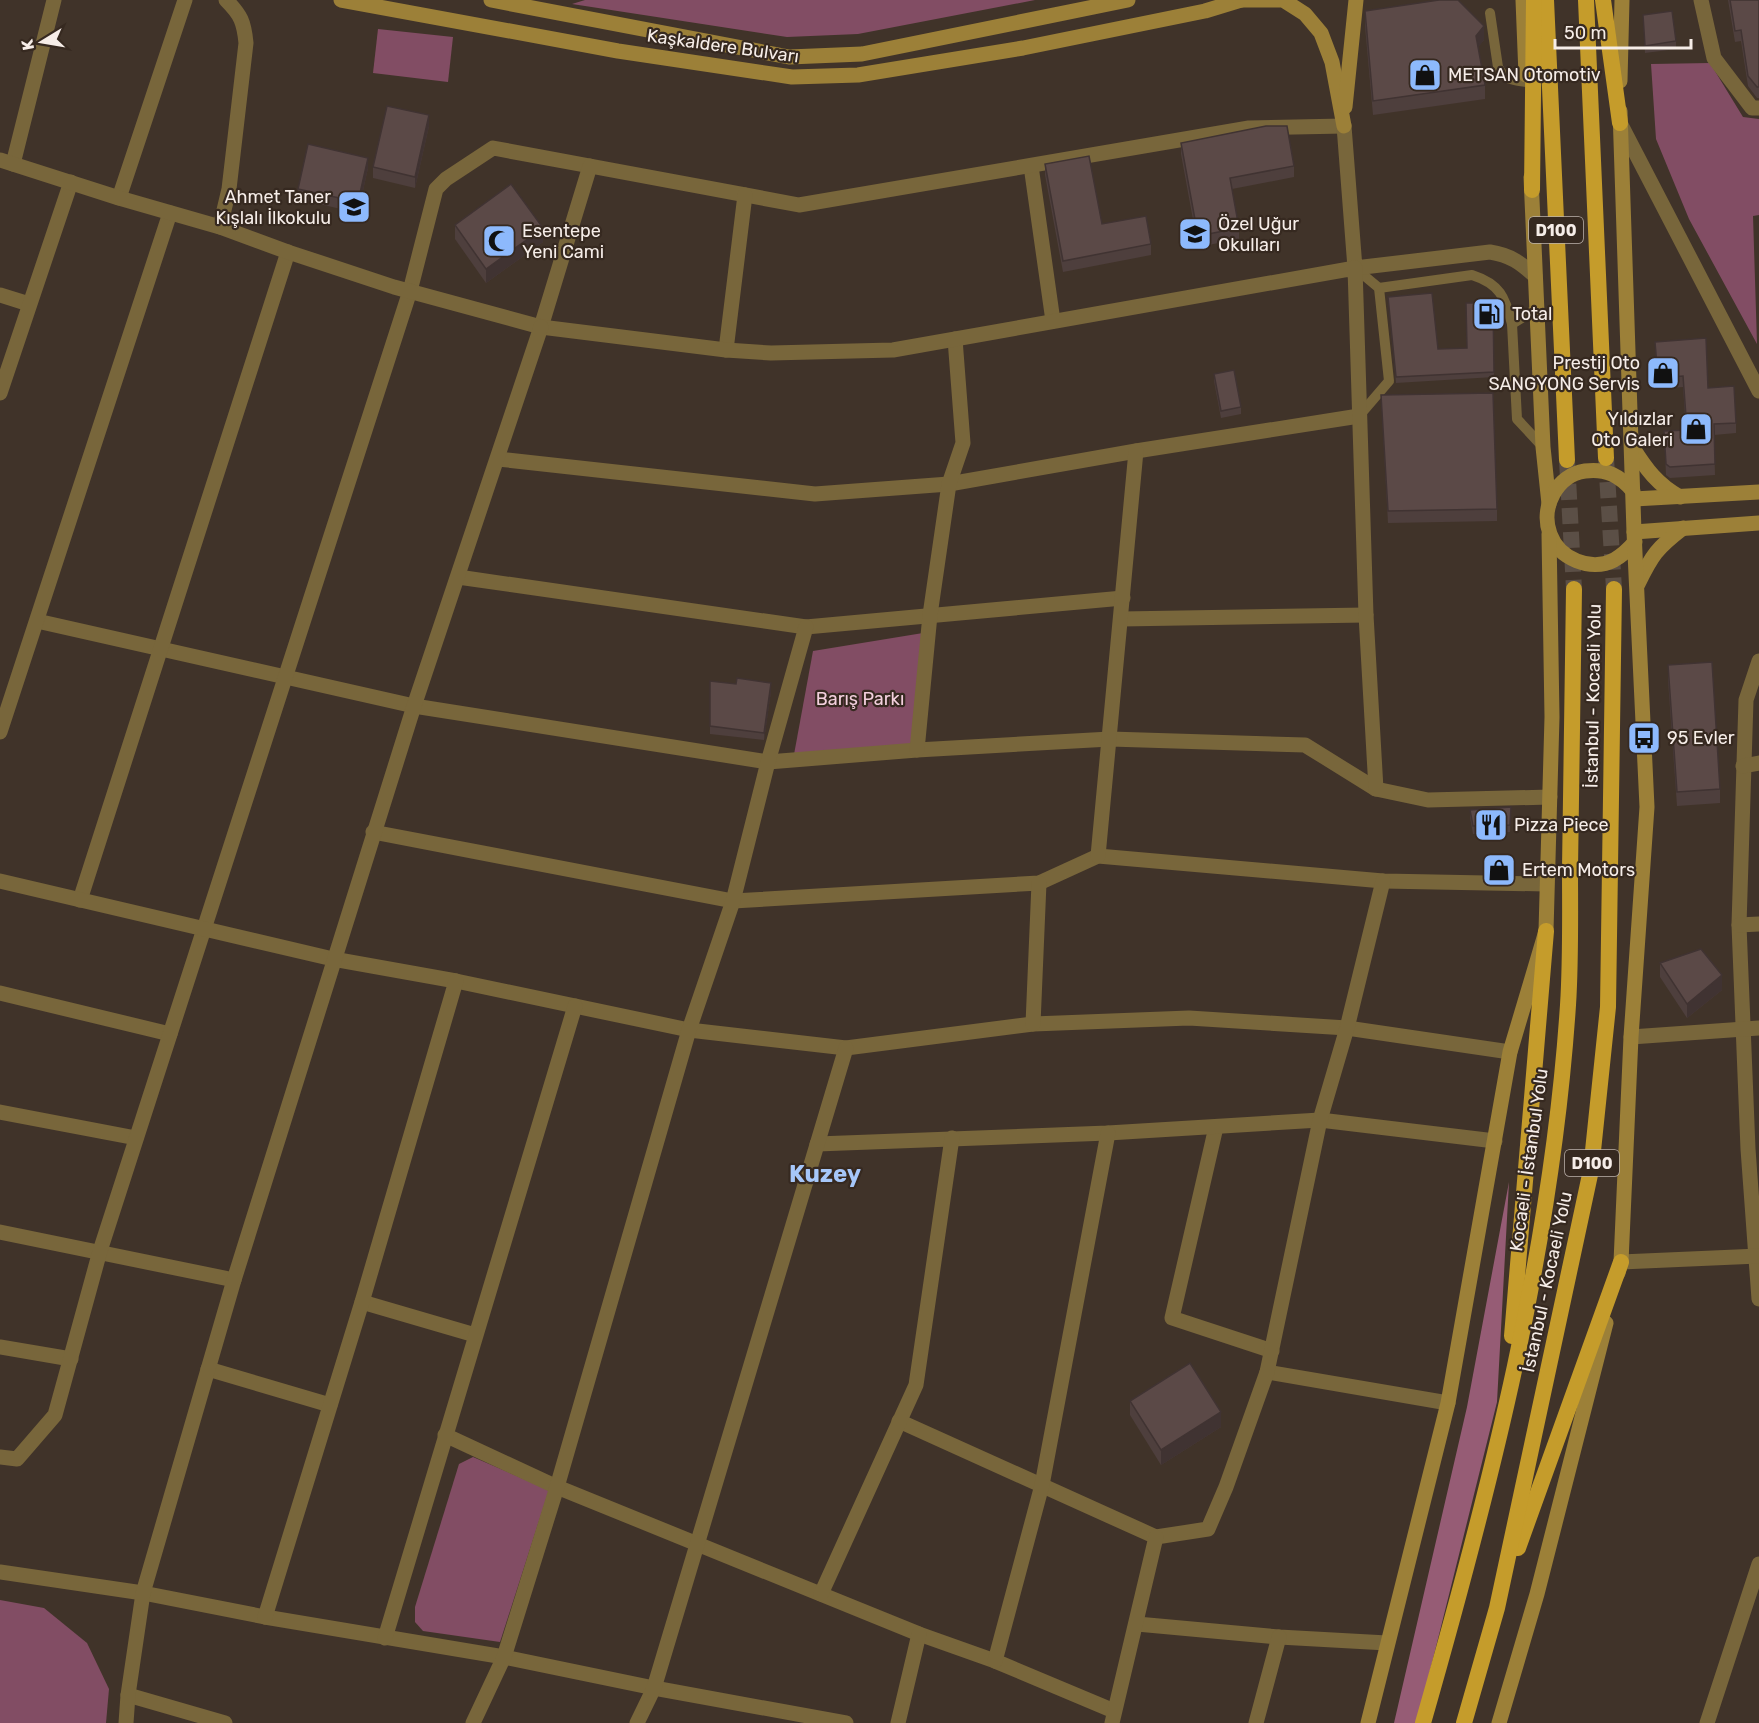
<svg xmlns="http://www.w3.org/2000/svg" width="1759" height="1723" font-family="Rubik,sans-serif">
	<style>
		.green { fill: #824d64 }
		.forest { fill: #965c75 }
		.lines { fill: none; stroke-linecap: round; stroke-linejoin: round }
		.trunk-tunnel { stroke: #5b4f46; stroke-width: 16; stroke-dasharray: 16 8; stroke-linecap: butt }
		.service { stroke: #78663b; stroke-width: 10 }
		.pedestrian { stroke: #78663b; stroke-width: 15 }
		.minor { stroke: #78663b; stroke-width: 15 }
		.tertiary { stroke: #78663b; stroke-width: 15 }
		.secondary { stroke: #9c8038; stroke-width: 15 }
		.trunk { stroke: #c59c2b; stroke-width: 16 }
		.wall { fill: #4e3f3d }
		.shaded-wall { fill: #403332 }
		.building { fill: #5b4947; stroke: #403332; stroke-width: 1.5 }
		.labels { text-anchor: middle; dominant-baseline: central; stroke-width: 4.5; stroke-linejoin: round; paint-order: stroke }
		.shield { fill: #362920; stroke: #bcb2ac; stroke-width: 1.5 }
		.shield-label { font-size: 16px; font-weight: bold; fill: #f6ede8 }
		.street-label { font-size: 18px; fill: #f6ede8; stroke: #362920 }
		.poi-label { font-size: 18px; fill: #f6ede8; stroke: #362920; text-anchor: start }
		.park-label { font-size: 18px; fill: #f4d0de; stroke: #362920 }
		.district-label { font-size: 24px; font-weight: bold; fill: #a6c7f9; stroke: #362920 }
	</style>
	<rect width="100%" height="100%" fill="#403329"/>
	<g class="green">
		<path d="M585,0H1035L858,34L787,37L572,4Z"/>
		<path d="M378,29L453,37L448,82L373,73Z"/>
		<path d="M1710,63L1743,117L1759,119V215L1753,216L1757,344L1689,219L1656,139L1651,64Z"/>
		<path d="M923,633L910,751L793,760L813,651Z"/>
		<path d="M473,1457L549,1490L500,1642L423,1631L415,1622V1607L459,1464Z"/>
		<path d="M0,1600L44,1608L87,1643L109,1689L106,1723H0Z"/>
	</g>
	<path class="forest" d="M1509,1182L1497,1402L1417,1723H1394L1467,1407Z"/>
	<g class="lines">
		<g class="trunk-tunnel">
			<path d="M1606,458L1614,589"/>
			<path d="M1567,460L1574,589"/>
		</g>
		<g class="service">
			<path d="M1490,13L1498,67C1505,80 1512,80 1526,82"/>
			<path d="M1355,268L1379,288L1389,381L1359,416"/>
			<path d="M1379,288L1472,275C1500,284 1505,297 1512,324"/>
			<path d="M1536,309L1512,324L1517,419L1543,447"/>
		</g>
		<path class="pedestrian" d="M410,291L436,189L446,179L493,148L590,166"/>
		<g class="minor">
			<path d="M1701,0L1714,58L1752,108H1759"/>
			<path d="M1620,123L1759,391"/>
			<path d="M13,164L54,0"/>
			<path d="M1031,166L1053,321"/>
			<path d="M119,198L185,0"/>
			<path d="M220,227L229,189L246,43C244,22 241,15 226,0"/>
			<path d="M0,295L29,304"/>
			<path d="M541,327L590,166L799,205L1249,128L1344,126"/>
			<path d="M726,350L745,195"/>
			<path d="M0,393L71,182"/>
			<path d="M498,459L815,494L949,484L1136,451L1359,416"/>
			<path d="M458,577L806,627L1123,598"/>
			<path d="M1121,619L1366,615"/>
			<path d="M37,621L414,706L768,762L917,750L1110,739L1305,745L1376,789"/>
			<path d="M1759,661L1746,700L1739,925L1748,1149L1759,1299"/>
			<path d="M0,732L170,213"/>
			<path d="M917,750L930,615L949,484L963,443L955,339"/>
			<path d="M1743,766L1759,763"/>
			<path d="M373,832L733,901L1039,883L1098,856L1383,881L1546,884"/>
			<path d="M1098,856L1136,451"/>
			<path d="M80,900L288,252"/>
			<path d="M1739,925L1759,924"/>
			<path d="M333,959L456,981L689,1030L846,1048L1033,1024L1189,1018L1347,1028L1510,1052"/>
			<path d="M0,993L170,1034"/>
			<path d="M1033,1024L1039,883"/>
			<path d="M1631,1037L1759,1028"/>
			<path d="M0,1112L136,1138"/>
			<path d="M1216,1127L1172,1318L1272,1351"/>
			<path d="M817,1144L1108,1133L1320,1120L1495,1141"/>
			<path d="M0,1232L234,1280"/>
			<path d="M1621,1262L1759,1256"/>
			<path d="M362,1302L475,1335"/>
			<path d="M0,1347L71,1359"/>
			<path d="M208,1369L330,1405"/>
			<path d="M1267,1372L1448,1403"/>
			<path d="M899,1421L1156,1537L1208,1529L1226,1487L1267,1372L1320,1120L1347,1028L1383,881"/>
			<path d="M445,1435L557,1487L919,1634L995,1661L1114,1711"/>
			<path d="M0,1457L17,1459L55,1415L100,1251L410,291"/>
			<path d="M143,1593L265,1617L504,1657L654,1688L846,1723"/>
			<path d="M821,1594L916,1385L952,1138"/>
			<path d="M265,1617L362,1302L456,981"/>
			<path d="M1137,1624L1279,1637L1387,1643"/>
			<path d="M385,1638L575,1006"/>
			<path d="M995,1661L1042,1485L1108,1133"/>
			<path d="M128,1695L225,1723"/>
			<path d="M473,1723L504,1657L557,1487L689,1030L733,901L768,762L806,627"/>
			<path d="M637,1723L654,1688L846,1048"/>
			<path d="M898,1723L919,1634"/>
			<path d="M1112,1723L1156,1537"/>
			<path d="M1256,1723L1279,1637"/>
			<path d="M1707,1723L1759,1564"/>
		</g>
		<g class="tertiary">
			<path d="M1344,126L1355,268L1490,252C1510,255 1521,263 1535,276"/>
			<path d="M0,160L119,198L220,227L288,252L394,287L541,327L726,350L771,353L893,350L1355,268L1366,615L1376,789L1428,800L1550,797"/>
			<path d="M0,881L333,959"/>
			<path d="M0,1572L143,1593"/>
			<path d="M126,1723L128,1695L143,1593L234,1280L414,706L541,327"/>
		</g>
		<g class="secondary">
			<path d="M341,0L618,51L792,77L858,75L1023,48L1205,11L1241,0"/>
			<path d="M491,0L789,57L862,54L1128,0"/>
			<path d="M1240,0H1283L1305,14L1321,33L1332,62L1344,126"/>
			<path d="M1523,0L1526,75"/>
			<path d="M1620,81L1622,0"/>
			<path d="M1345,107L1356,0"/>
			<path d="M1531,177L1543,447L1549,504"/>
			<path d="M1633,448C1646,469 1658,485 1680,497"/>
			<path d="M1633,491C1620,476 1606,468 1585,471C1557,475 1540,507 1550,534C1559,559 1591,572 1614,560C1623,555 1628,550 1635,542"/>
			<path d="M1634,499L1759,492"/>
			<path d="M1634,532L1759,523"/>
			<path d="M1638,584C1652,555 1657,548 1683,528"/>
			<path d="M1618,1273L1621,1262L1631,1037L1647,807L1634,532L1620,111"/>
			<path d="M1368,1723L1448,1403L1510,1052L1546,931L1552,717L1549,534"/>
			<path d="M1499,1723L1537,1594L1606,1323"/>
		</g>
		<g class="trunk">
			<path d="M1546,0L1567,460"/>
			<path d="M1586,0L1606,458"/>
			<path d="M1603,0L1620,123"/>
			<path d="M1532,190L1534,0"/>
			<path d="M1512,1336L1546,931"/>
			<path d="M1518,1548L1621,1262"/>
			<path d="M1423,1723C1490,1489 1552,1249 1568,1005C1571,959 1570,912 1570,866C1572,774 1573,682 1574,589"/>
			<path d="M1464,1723L1497,1608L1591,1170L1608,1007L1614,589"/>
		</g>
	</g>
	<g class="wall">
		<path d="M1728,0H1759V98H1757L1748,86L1741,41L1735,42Z"/>
		<path d="M1365,11L1484,40L1478,47L1485,85V99L1373,115L1365,26Z"/>
		<path d="M1643,15L1676,41V49L1645,53Z"/>
		<path d="M429,126L415,188L373,178V167Z"/>
		<path d="M1181,143L1294,166V177L1232,189L1239,228V239L1198,247L1181,154Z"/>
		<path d="M1045,164L1102,224L1151,244V255L1063,272L1045,175Z"/>
		<path d="M368,168L358,213L298,199V189Z"/>
		<path d="M455,225L543,242L486,283L455,239Z"/>
		<path d="M1388,297L1438,349L1467,348L1493,303L1494,377L1396,383Z"/>
		<path d="M1655,342L1708,388L1736,423V433L1714,435L1715,475L1670,478L1666,475L1664,431L1686,430L1683,387L1658,389Z"/>
		<path d="M1214,374L1241,407V414L1221,418L1214,381Z"/>
		<path d="M1381,395L1497,509V521L1388,523Z"/>
		<path d="M1668,665L1720,789V803L1677,806L1668,680Z"/>
		<path d="M710,681L736,684L771,691L764,740L710,734Z"/>
		<path d="M1511,807L1510,832L1473,834L1470,817V810Z"/>
		<path d="M1660,963L1722,990L1687,1018L1660,977Z"/>
		<path d="M1130,1401L1221,1427L1161,1465L1130,1415Z"/>
	</g>
	<g class="shaded-wall">
		<path d="M1484,26V40L1476,50V36Z"/>
		<path d="M429,115V126L415,188V177Z"/>
		<path d="M368,158V168L358,213V202Z"/>
		<path d="M543,228V242L486,283V269Z"/>
		<path d="M771,683V691L764,740V733Z"/>
		<path d="M1722,975V990L1687,1018V1004Z"/>
		<path d="M1221,1412V1427L1161,1465V1450Z"/>
	</g>
	<g class="building">
		<path d="M1439,0H1458L1484,26L1476,36L1485,85L1373,101L1365,11Z"/>
		<path d="M1730,0H1759V87H1757L1748,76L1741,30L1735,31Z"/>
		<path d="M1672,11L1676,41L1645,46L1643,15Z"/>
		<path d="M387,106L429,115L415,177L373,167Z"/>
		<path d="M1266,126H1287L1294,166L1230,178L1239,228L1198,236L1181,143Z"/>
		<path d="M308,144L368,158L358,202L298,189Z"/>
		<path d="M1089,156L1102,224L1146,216L1151,244L1063,261L1045,164Z"/>
		<path d="M511,184L543,228L486,269L455,225Z"/>
		<path d="M1432,293L1438,349L1467,348L1466,303H1493L1494,372L1396,377L1388,297Z"/>
		<path d="M1706,338L1708,388L1734,386L1736,423L1714,424L1715,464L1670,467L1666,464L1664,431L1687,430L1683,376L1658,378L1655,342Z"/>
		<path d="M1234,370L1241,407L1221,411L1214,374Z"/>
		<path d="M1493,393L1497,509L1388,511L1381,395Z"/>
		<path d="M1712,662L1720,789L1677,792L1668,665Z"/>
		<path d="M737,678L771,683L764,733L710,726V681L736,684Z"/>
		<path d="M1511,807L1510,825L1473,826L1470,810Z"/>
		<path d="M1701,949L1722,975L1687,1004L1660,963Z"/>
		<path d="M1190,1363L1221,1412L1161,1450L1130,1401Z"/>
	</g>
	<defs>
		<symbol id="shop-square" viewBox="-11 -11 22 22"><rect x="-9" y="-9" width="18" height="18" rx="4" fill="#8db9fc" stroke="#362920"/><path d="M-5-2.5h2.3a2.7 3.5 0 0 1 5.4 0H5L5.5 6h-11ZM-1.5-2.5h3a1.5 2.3 0 0 0-3 0Z" fill="#111"/></symbol>
		<symbol id="school-square" viewBox="-11 -11 22 22"><rect x="-9" y="-9" width="18" height="18" rx="4" fill="#8db9fc" stroke="#362920"/><path d="M0-5L7-2L0 1L-7-2ZM-4 1L0 2.5L4 1V4Q0 6-4 4Z" fill="#111"/></symbol>
		<symbol id="mosque-square" viewBox="-11 -11 22 22"><rect x="-9" y="-9" width="18" height="18" rx="4" fill="#8db9fc" stroke="#362920"/><path d="M3.5-4.9A6 6 0 1 0 3.5 4.9A5 5 0 1 1 3.5-4.9Z" fill="#111"/></symbol>
		<symbol id="fuel-square" viewBox="-11 -11 22 22"><rect x="-9" y="-9" width="18" height="18" rx="4" fill="#8db9fc" stroke="#362920"/><path d="M-5.5-6h7V0h2V4h1.3V-2.5L3-4.5l.8-.8L6-3V5H2.5V1h-1V6h-7ZM-4.2-4.7v3.2H.2V-4.7Z" fill="#111"/></symbol>
		<symbol id="bus-square" viewBox="-11 -11 22 22"><rect x="-9" y="-9" width="18" height="18" rx="4" fill="#8db9fc" stroke="#362920"/><path d="M-5-6H5V4H4V6H2V4H-2V6H-4V4H-5ZM-3.5-4V0h7V-4ZM-3.5 1.2v1.5H-2V1.2ZM2 1.2v1.5H3.5V1.2Z" fill="#111"/></symbol>
		<symbol id="restaurant-square" viewBox="-11 -11 22 22"><rect x="-9" y="-9" width="18" height="18" rx="4" fill="#8db9fc" stroke="#362920"/><path d="M-5-6h1v4h1v-4h1v4h1v-4h1v5L-1.5 .5V6h-2V.5L-5-1ZM5-6V6H3V1.5H1.5Q1.5-4 5-6Z" fill="#111"/></symbol>
	</defs>
	<g fill-rule="evenodd">
		<use href="#shop-square" x="1406" y="56" width="38" height="38"/>
		<use href="#school-square" x="335" y="188" width="38" height="38"/>
		<use href="#school-square" x="1176" y="215" width="38" height="38"/>
		<use href="#mosque-square" x="480" y="222" width="38" height="38"/>
		<use href="#fuel-square" x="1470" y="295" width="38" height="38"/>
		<use href="#shop-square" x="1644" y="354" width="38" height="38"/>
		<use href="#shop-square" x="1677" y="410" width="38" height="38"/>
		<use href="#bus-square" x="1625" y="719" width="38" height="38"/>
		<use href="#restaurant-square" x="1472" y="806" width="38" height="38"/>
		<use href="#shop-square" x="1480" y="851" width="38" height="38"/>
	</g>
	<g class="labels">
		<g class="shield">
			<rect x="1529" y="217" width="54" height="26" rx="4.5"/>
			<rect x="1565" y="1150" width="54" height="26" rx="4.5"/>
		</g>
		<g class="shield-label">
			<text x="1556" y="230">D100</text>
			<text x="1592" y="1163">D100</text>
		</g>
		<g class="street-label">
			<text transform="translate(723 46) rotate(8)">Kaşkaldere Bulvarı</text>
			<text transform="translate(1593 696) rotate(-89)">İstanbul - Kocaeli Yolu</text>
			<text transform="translate(1529 1160) rotate(-82)">Kocaeli - İstanbul Yolu</text>
			<text transform="translate(1547 1282) rotate(-78)">İstanbul - Kocaeli Yolu</text>
		</g>
		<g class="poi-label">
			<text x="1448" y="75">METSAN Otomotiv</text>
			<text x="331" y="197" text-anchor="end">Ahmet Taner<tspan x="331" dy="21">Kışlalı İlkokulu</tspan></text>
			<text x="1218" y="224">Özel Uğur<tspan x="1218" dy="21">Okulları</tspan></text>
			<text x="522" y="231">Esentepe<tspan x="522" dy="21">Yeni Cami</tspan></text>
			<text x="1512" y="314">Total</text>
			<text x="1640" y="363" text-anchor="end">Prestij Oto<tspan x="1640" dy="21">SANGYONG Servis</tspan></text>
			<text x="1673" y="419" text-anchor="end">Yıldızlar<tspan x="1673" dy="21">Oto Galeri</tspan></text>
			<text x="1667" y="738">95 Evler</text>
			<text x="1514" y="825">Pizza Piece</text>
			<text x="1522" y="870">Ertem Motors</text>
		</g>
		<g class="park-label">
			<text x="860" y="699">Barış Parkı</text>
		</g>
		<g class="district-label">
			<text x="825" y="1174">Kuzey</text>
		</g>
	</g>
	<g transform="translate(42 42) rotate(259)" stroke="#362920" stroke-width="4.5" paint-order="stroke">
	<path d="M0-4.5L10 22L0 15L-10 22Z" fill="#f6ede8"/>
	<text y="-9" font-size="16" font-weight="bold" text-anchor="middle" fill="#f6ede8">K</text>
	</g>
	<path d="M1555 39v9h136v-9" fill="none" stroke="#f6ede8" stroke-width="3"/>
	<text x="1564" y="39" font-size="18" fill="#f6ede8" stroke="#362920" stroke-width="4.5" paint-order="stroke">50 m</text>
</svg>
